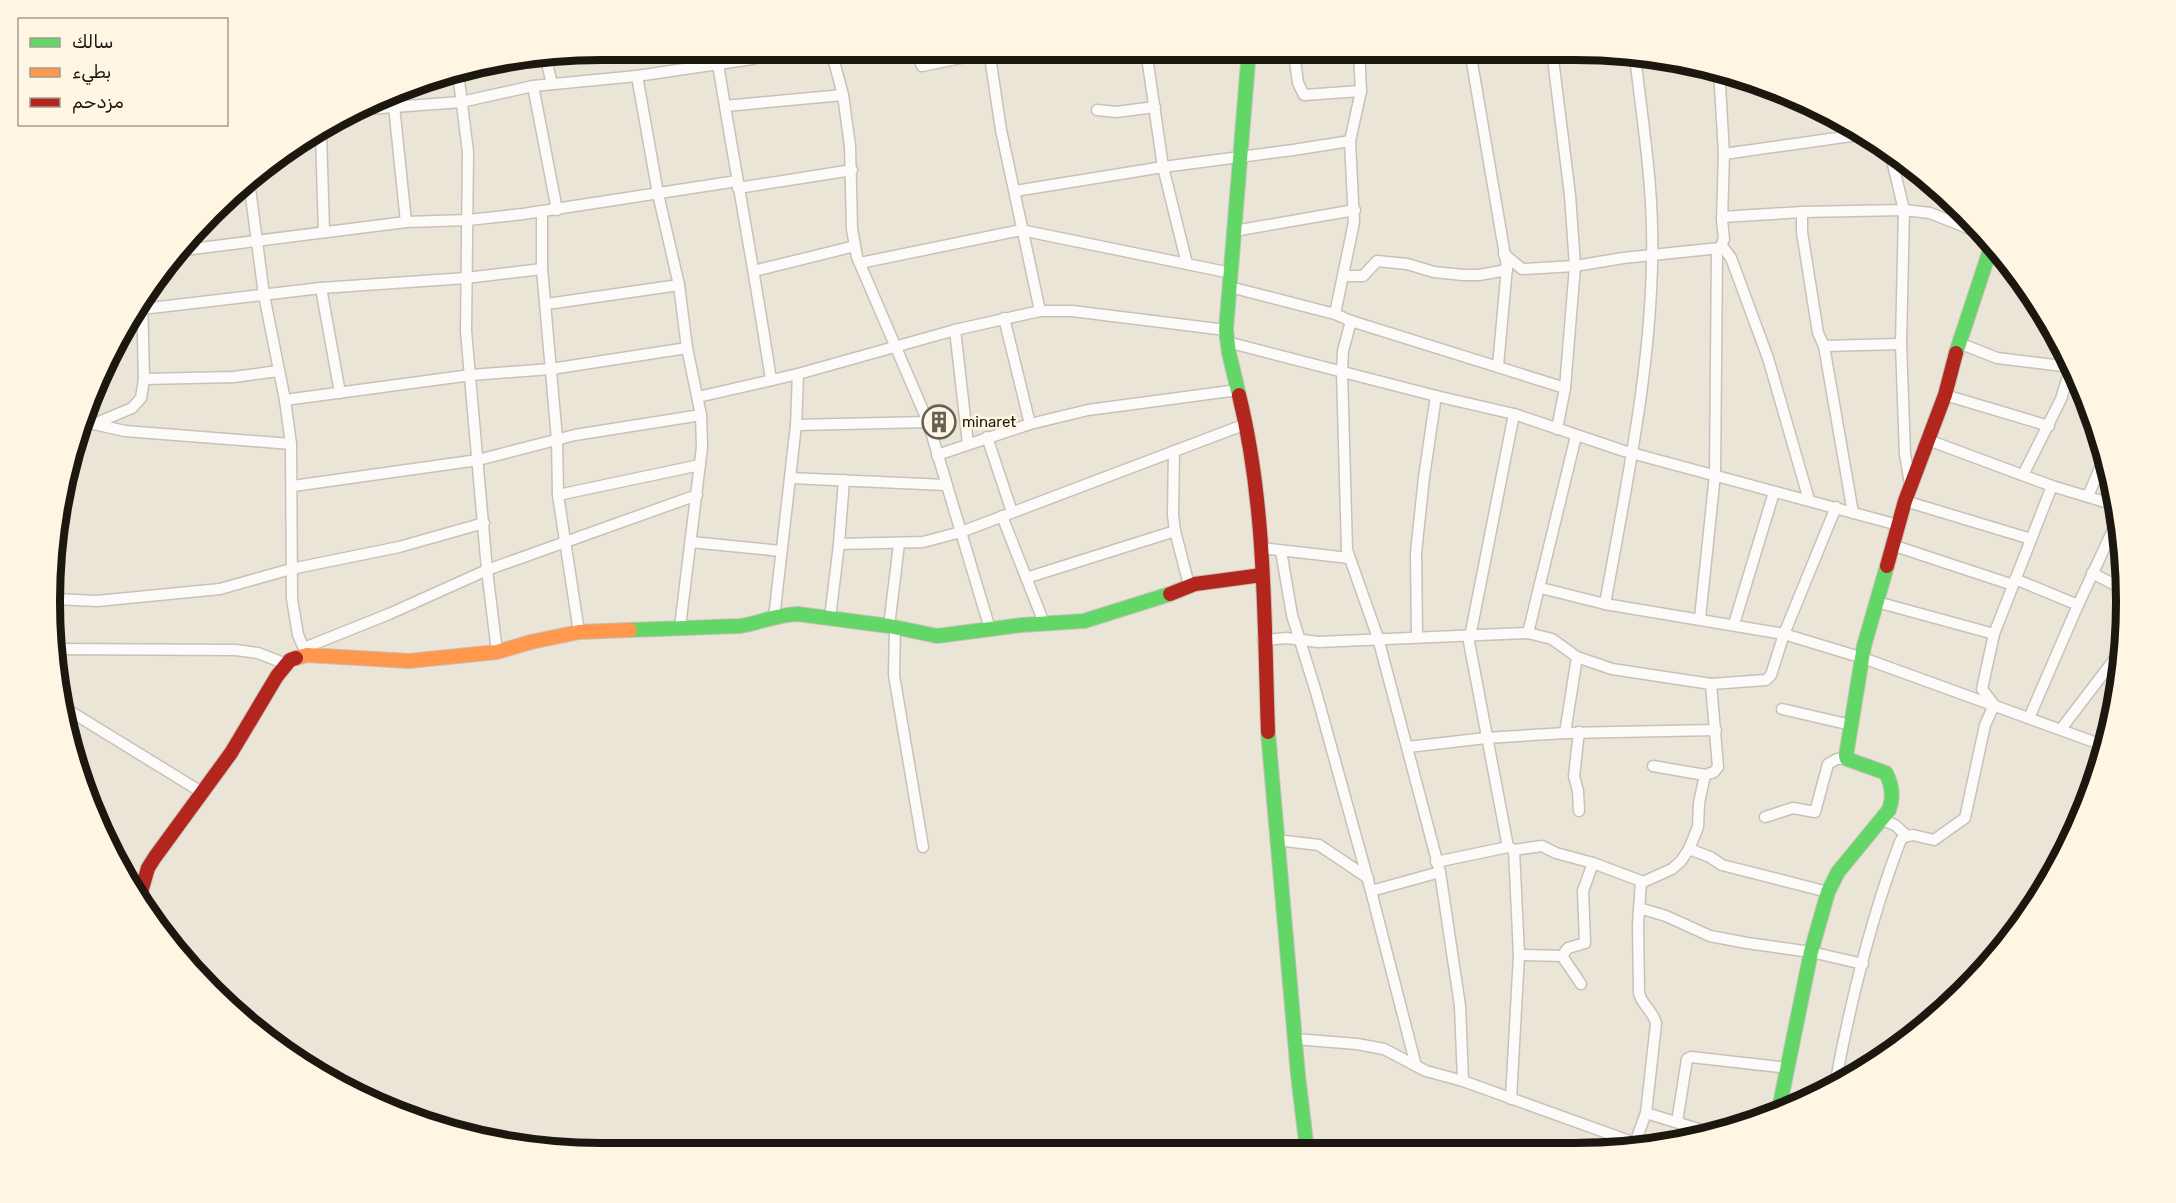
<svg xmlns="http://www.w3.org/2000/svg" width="2176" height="1203" font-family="Rubik,Cairo,sans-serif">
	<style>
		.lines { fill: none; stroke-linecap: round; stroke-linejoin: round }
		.street-casing { stroke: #c7c2b8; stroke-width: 13 }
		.fast-casing { stroke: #c7c2b8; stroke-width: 16 }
		.slow-casing { stroke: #c7c2b8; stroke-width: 16 }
		.jam-casing { stroke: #c7c2b8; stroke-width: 16 }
		.street { stroke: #fcfbf9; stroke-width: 10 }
		.fast { stroke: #63d668; stroke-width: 14 }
		.slow { stroke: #ff974d; stroke-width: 14 }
		.jam { stroke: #b3261e; stroke-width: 14 }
		.labels { text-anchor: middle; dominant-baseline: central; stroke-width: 5; stroke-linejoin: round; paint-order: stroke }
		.poi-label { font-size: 15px; fill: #1c1810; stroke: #fff5e3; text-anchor: start }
		.rim { fill: none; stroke: #1c1810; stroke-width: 8 }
	</style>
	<rect width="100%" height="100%" fill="#ebe5d8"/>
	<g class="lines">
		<defs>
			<g id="street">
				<path d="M831,50L843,95L850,146L852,229L857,257L928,422L990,629"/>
				<path d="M915,50L922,66L990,52"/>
				<path d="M989,50L1001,130L1040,311"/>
				<path d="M1146,50L1163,167L1187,264"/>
				<path d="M1470,51L1507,267L1498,366"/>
				<path d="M1552,51L1570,195L1575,266L1565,388L1557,429"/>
				<path d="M546,59L552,84"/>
				<path d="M1295,61L1298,83L1304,95L1361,91"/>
				<path d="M718,64C735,169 755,274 771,380"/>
				<path d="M458,73L468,152L466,331L487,570L497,652"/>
				<path d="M637,76L658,194L679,285L687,348L701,415L702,447L680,627"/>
				<path d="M533,86L557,210"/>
				<path d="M394,106L406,222"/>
				<path d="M725,106L843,95"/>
				<path d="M367,109L461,102L533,86L637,76L752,59L783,50"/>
				<path d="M1097,110L1116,112L1155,107"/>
				<path d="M321,134L324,232"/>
				<path d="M1890,152L1904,210L1901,344L1905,454L1910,484"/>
				<path d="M1724,154L1865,134"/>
				<path d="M249,181L264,295L285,400L291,444L292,599L298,635L307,655"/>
				<path d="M738,188L852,170"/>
				<path d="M1015,191L1163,167L1293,150L1350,141"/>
				<path d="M542,211V269L557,439L558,495L579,632"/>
				<path d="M1802,212V232L1818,333L1824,346L1853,513"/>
				<path d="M1722,217L1802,212L1904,210L1930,213L1983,234"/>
				<path d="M1234,231L1355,210"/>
				<path d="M1722,246L1731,258L1768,358L1809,500"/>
				<path d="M184,250L406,222L468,220L523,214L737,181"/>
				<path d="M1504,254L1522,269L1575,266L1623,258L1720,248L1724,239L1722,220L1724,154L1719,69"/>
				<path d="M860,263L1021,230L1231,273"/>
				<path d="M754,271L855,246"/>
				<path d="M1344,276H1363L1377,261L1407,264L1434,272L1463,275H1479L1507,270"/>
				<path d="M1230,287L1335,314L1351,321L1565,388"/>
				<path d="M321,288L340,393"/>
				<path d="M142,296L144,379"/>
				<path d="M547,304L679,285"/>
				<path d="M137,308L142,309L321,288L466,278L542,269"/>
				<path d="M1335,314L1354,222L1350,141L1361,91L1359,50"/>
				<path d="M1004,318L1030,424"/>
				<path d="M1351,321L1343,351L1342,371L1347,550L1378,638L1440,872L1460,1006L1463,1081"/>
				<path d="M955,330L968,444"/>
				<path d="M1227,342L1436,396L1514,414L1624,451L1898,525"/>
				<path d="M1959,343L1997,358L2071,367"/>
				<path d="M1824,346L1901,344"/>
				<path d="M1945,395L2049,426"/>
				<path d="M698,397L798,374L955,330L1040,311H1072L1226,330"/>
				<path d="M285,400L471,375L551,369L687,348"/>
				<path d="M85,422L94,424L132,408L141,398L144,379L234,377L278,371"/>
				<path d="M94,424L125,431L291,444"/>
				<path d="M796,425L928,422"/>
				<path d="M987,437L1012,512"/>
				<path d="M1928,440L2052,486L2115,505"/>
				<path d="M1174,451L1173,515L1175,531L1189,585"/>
				<path d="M937,455L1030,424L1088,410L1238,390"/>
				<path d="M2023,475L2061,399L2072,363"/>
				<path d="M790,478L946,485"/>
				<path d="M293,486L478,460L575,435L701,415"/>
				<path d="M558,495L700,465"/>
				<path d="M2088,496L2106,454"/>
				<path d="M1905,501L2031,539"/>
				<path d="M1002,516L1044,623"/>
				<path d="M691,542L781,551"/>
				<path d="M839,544L923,542L961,532L1246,424"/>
				<path d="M1892,545L2013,585"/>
				<path d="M1261,548L1349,558"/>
				<path d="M1281,551L1292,615L1316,692L1371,891L1416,1066"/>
				<path d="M2092,573L2125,590"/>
				<path d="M1026,578L1175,531"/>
				<path d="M2015,579L2078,605"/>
				<path d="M1541,588L1605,604L1784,634L1863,658L2105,746"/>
				<path d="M54,599L97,601L220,589L291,569L399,547L484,523"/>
				<path d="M1877,602L1994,634"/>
				<path d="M1605,604C1627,482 1655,351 1652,228C1651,170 1641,112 1635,55"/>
				<path d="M774,618L796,425L798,374"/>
				<path d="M830,618L839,544L844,480"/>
				<path d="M1700,618L1715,475L1717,249"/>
				<path d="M1734,624L1774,492"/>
				<path d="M889,626L899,544"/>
				<path d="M895,627L894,675L923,847"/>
				<path d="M1528,633L1576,436"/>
				<path d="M1417,636L1416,553L1424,477L1436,396"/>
				<path d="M1263,640L1287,638L1318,642L1528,633L1552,639L1577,657L1612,669L1711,684L1766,680L1771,675L1784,634L1836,507"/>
				<path d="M304,648L389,614L487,570L697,495"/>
				<path d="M53,649L236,650L258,653L286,664"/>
				<path d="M1782,709L1851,725"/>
				<path d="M68,710L203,793"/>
				<path d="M2029,718L2078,605L2118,519"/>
				<path d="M2061,729L2123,648"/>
				<path d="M1579,732L1574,776L1578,791L1579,811"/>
				<path d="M1565,733L1577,657"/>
				<path d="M1408,747L1486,738L1565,733L1716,730"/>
				<path d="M1653,766L1705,775L1714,772L1718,767L1711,684"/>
				<path d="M1765,817L1793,808L1815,812L1828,764L1837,759H1847"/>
				<path d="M1882,820L1895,825L1907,836"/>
				<path d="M1276,840L1319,845L1368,878"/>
				<path d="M1508,847L1469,642L1514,414"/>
				<path d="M1689,849L1710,857L1722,865L1828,892"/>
				<path d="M1436,862L1508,847L1514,850L1542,846L1556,853L1593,863L1641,881L1638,925L1639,993C1642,1006 1654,1011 1656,1024L1646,1113L1635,1143"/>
				<path d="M1643,882L1672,869L1681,861L1689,849L1698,827L1699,803L1705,775"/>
				<path d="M1371,891L1440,872"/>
				<path d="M1639,908L1666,916L1710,936L1747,943L1811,952L1863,964"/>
				<path d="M1519,955L1562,956"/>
				<path d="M1562,956L1568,948L1585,943L1583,891L1593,863"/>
				<path d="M1562,956L1581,984"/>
				<path d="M1295,1039L1357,1044L1384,1049L1426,1071L1463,1081L1635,1143L1646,1149"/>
				<path d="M1835,1085C1850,1004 1871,918 1900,842L1903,837L1913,835L1934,840L1965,818L1985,725L1994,705L1982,689L1994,634L2052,486"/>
				<path d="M1511,1099L1519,955L1514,850"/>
				<path d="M1646,1113L1708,1132"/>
				<path d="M1677,1122L1687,1059L1691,1057L1788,1068"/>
			</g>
			<g id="fast">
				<path d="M1956,353L1992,244"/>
				<path d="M1239,395L1229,353L1226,330L1249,50"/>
				<path d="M630,630L740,626C760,623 778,614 798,614L889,626L937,636L1022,625L1084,621L1170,594"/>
				<path d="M1268,732L1298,1075L1307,1150"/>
				<path d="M1778,1114L1811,952L1828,892L1838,872L1889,810C1894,797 1892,785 1886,773L1847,759L1846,756L1864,646L1887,566"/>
			</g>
			<path id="slow" d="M296,658L307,655L409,661L497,652L531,642L579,632L630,630"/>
			<g id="jam">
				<path d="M1239,395C1266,504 1264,619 1268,732"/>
				<path d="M1887,566L1905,501L1945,395L1956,353"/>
				<path d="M1170,594L1195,584L1262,575"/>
				<path d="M141,892L148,868L155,857L231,753L277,676L290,660L296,658"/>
			</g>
		</defs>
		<use href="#street" class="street-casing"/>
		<use href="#fast" class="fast-casing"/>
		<use href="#slow" class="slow-casing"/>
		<use href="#jam" class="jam-casing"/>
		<use href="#street" class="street"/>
		<use href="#fast" class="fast"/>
		<use href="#slow" class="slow"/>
		<use href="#jam" class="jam"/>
	</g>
	<defs>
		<symbol id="building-ring" viewBox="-11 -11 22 22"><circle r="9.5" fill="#fff5e3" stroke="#646056" stroke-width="1.5"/><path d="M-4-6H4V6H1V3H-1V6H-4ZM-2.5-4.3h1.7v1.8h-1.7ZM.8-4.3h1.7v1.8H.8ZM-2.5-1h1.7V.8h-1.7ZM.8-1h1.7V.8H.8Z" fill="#646056"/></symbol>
	</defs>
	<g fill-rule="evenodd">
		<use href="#building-ring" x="920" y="403" width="38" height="38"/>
	</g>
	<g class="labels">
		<g class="poi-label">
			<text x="962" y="422">minaret</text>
		</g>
	</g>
	<path d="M0 0H2176V1203H0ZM601 60H1575A541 541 0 0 1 2116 601V602A541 541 0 0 1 1575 1143H601A541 541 0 0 1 60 602V601A541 541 0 0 1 601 60Z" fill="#fff5e3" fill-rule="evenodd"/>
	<path class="rim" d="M601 60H1575A541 541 0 0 1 2116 601V602A541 541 0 0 1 1575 1143H601A541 541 0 0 1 60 602V601A541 541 0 0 1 601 60Z"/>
	<rect x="18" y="18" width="210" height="108" fill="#fff5e3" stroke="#a49d8f" stroke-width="1.5"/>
	<rect x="30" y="38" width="30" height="9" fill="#63d668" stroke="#a49d8f" stroke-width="1.5"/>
	<text x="72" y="48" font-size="18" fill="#1c1810">سالك</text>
	<rect x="30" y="68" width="30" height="9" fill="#ff974d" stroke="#a49d8f" stroke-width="1.5"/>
	<text x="72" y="78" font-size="18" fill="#1c1810">بطيء</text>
	<rect x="30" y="98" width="30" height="9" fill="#b3261e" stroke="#a49d8f" stroke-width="1.5"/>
	<text x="72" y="108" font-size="18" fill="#1c1810">مزدحم</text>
</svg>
